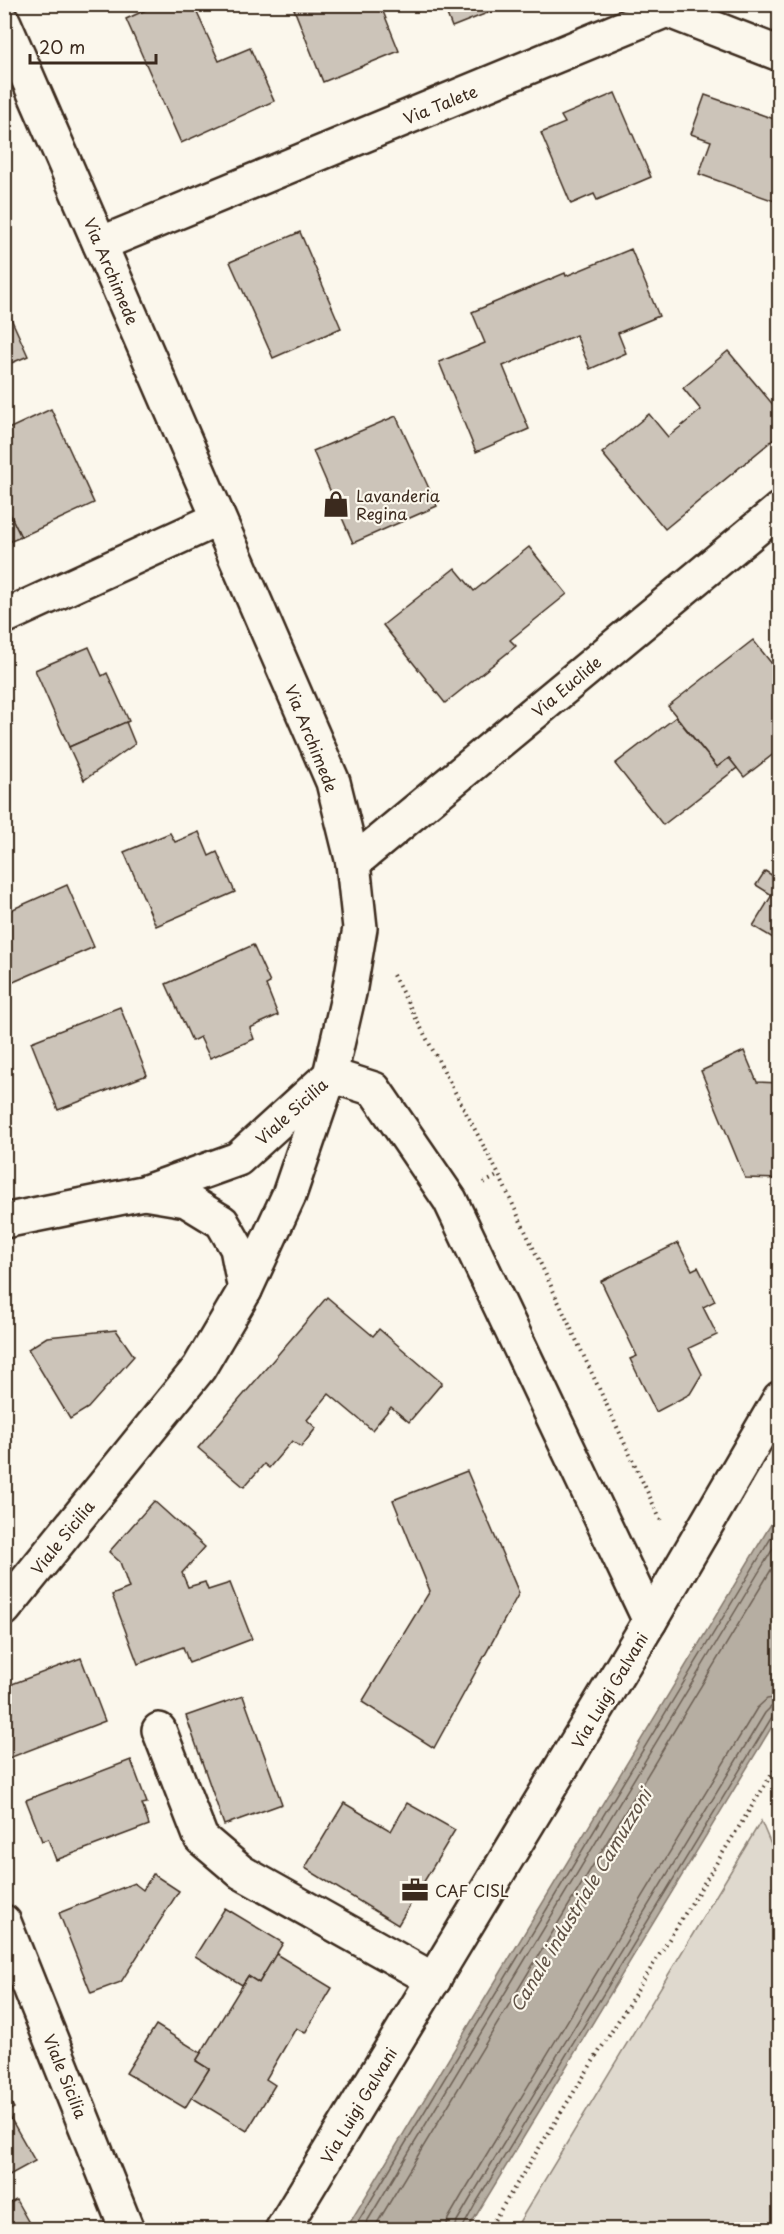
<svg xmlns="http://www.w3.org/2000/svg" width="784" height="2234" font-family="'Playpen Sans',sans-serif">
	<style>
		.green { fill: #dfd9ce; stroke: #8d8276; stroke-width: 1.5 }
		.water { fill: #b6aea2; stroke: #85796d; stroke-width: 1.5 }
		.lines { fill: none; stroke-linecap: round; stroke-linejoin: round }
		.shore { stroke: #6c5f53; stroke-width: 1.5 }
		.building { fill: #ccc4b9; stroke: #3b2a1e; stroke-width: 1.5 }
		.minor-casing { stroke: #3b2a1e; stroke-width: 38 }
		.tertiary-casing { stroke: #3b2a1e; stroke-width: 38 }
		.path { stroke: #3b2a1e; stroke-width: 4; stroke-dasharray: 1.5 4.5; stroke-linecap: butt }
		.minor { stroke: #fbf7ec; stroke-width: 33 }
		.tertiary { stroke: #fbf7ec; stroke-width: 33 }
		.labels { text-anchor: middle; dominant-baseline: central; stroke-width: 4.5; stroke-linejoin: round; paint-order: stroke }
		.street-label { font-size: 16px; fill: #3b2a1e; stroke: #fbf7ec }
		.poi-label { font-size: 16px; fill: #3b2a1e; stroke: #fbf7ec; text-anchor: start }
		.water-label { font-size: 18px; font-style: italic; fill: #605246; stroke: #fbf7ec }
	</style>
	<rect width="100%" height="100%" fill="#fbf7ec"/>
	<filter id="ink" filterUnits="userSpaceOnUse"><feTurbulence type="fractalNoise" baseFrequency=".0167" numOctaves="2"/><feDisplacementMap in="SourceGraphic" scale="12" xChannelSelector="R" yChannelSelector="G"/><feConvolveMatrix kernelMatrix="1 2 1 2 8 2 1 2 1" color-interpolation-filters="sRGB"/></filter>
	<g filter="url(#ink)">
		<path class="green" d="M761,1821L780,1866L779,2229H522L518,2224Z"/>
		<path class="water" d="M779,1511V1715L468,2229H346Z"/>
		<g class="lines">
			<g class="shore">
				<path d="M353,2230L780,1523"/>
				<path d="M362,2230L780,1537"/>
				<path d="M373,2230L780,1555"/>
				<path d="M446,2230L448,2219L462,2195L757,1708L767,1699L780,1697"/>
				<path d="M455,2230L457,2221L470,2199L765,1713L771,1707L780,1706"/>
				<path d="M463,2230L464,2225L476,2203L772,1717L780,1713"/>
			</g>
		</g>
		<g class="building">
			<path d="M159,4H193L219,61L250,48L274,101L181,143L126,19Z"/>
			<path d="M292,4H380L399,51L323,82Z"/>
			<path d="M443,4H510L452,27Z"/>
			<path d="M615,93L651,177L597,200L594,194L571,204L541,133L565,123L561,116Z"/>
			<path d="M705,95L780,121V203L699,174L711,141L691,134Z"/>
			<path d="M300,232L341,328L273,358L230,262Z"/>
			<path d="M631,249L659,316L618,333L626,353L590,369L576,335L503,366L529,429L476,452L439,362L485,343L472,312L565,273L566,276Z"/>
			<path d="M4,303L28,356L4,366Z"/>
			<path d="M728,351L780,413V434L665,529L602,453L649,414L668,437L701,410L683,388Z"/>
			<path d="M51,409L94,503L21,537L4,502V431Z"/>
			<path d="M396,416L437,506L353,543L313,451Z"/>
			<path d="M4,502L21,537L4,544Z"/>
			<path d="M529,547L567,594L510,640L516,646L445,703L383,625L455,568L474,591Z"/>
			<path d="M753,640L780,674V749L744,777L729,758L717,767L668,706Z"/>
			<path d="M89,647L102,676L107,673L129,721L69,747L35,670Z"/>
			<path d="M676,717L717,767L729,758L737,768L663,825L615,764Z"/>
			<path d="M126,722L135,744L84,780L69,747Z"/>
			<path d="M199,832L209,856L217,852L235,892L156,926L124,852L170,833L175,842Z"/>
			<path d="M765,871L780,880V938L778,941L753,926L772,895L756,885Z"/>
			<path d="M67,885L94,947L4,986V913Z"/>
			<path d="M253,945L270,983L266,985L278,1015L250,1028L254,1039L210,1058L200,1037L192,1041L166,984Z"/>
			<path d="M120,1007L147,1075L58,1110L31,1042Z"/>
			<path d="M744,1051L757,1082L780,1083V1179L745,1178L701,1071Z"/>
			<path d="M678,1243L692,1270L698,1267L715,1301L703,1307L717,1335L689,1348L702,1374L690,1394L656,1412L630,1359L637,1356L601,1281Z"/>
			<path d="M327,1297L373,1336L379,1329L442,1383L409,1422L391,1407L372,1430L329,1394L307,1420L316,1428L301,1447L292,1441L269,1468L264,1464L244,1487L198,1448Z"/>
			<path d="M116,1330L134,1356L88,1408L70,1419L28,1349L47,1337Z"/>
			<path d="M467,1471L519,1593L434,1748L362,1702L430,1591L393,1500Z"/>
			<path d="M154,1501L205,1547L182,1573L188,1587L205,1582L208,1590L230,1583L252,1639L189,1663L183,1647L138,1664L112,1595L129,1588L120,1562L109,1552Z"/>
			<path d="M81,1658L105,1721L4,1760V1687Z"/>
			<path d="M243,1696L282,1804L224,1825L186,1716Z"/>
			<path d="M131,1760L147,1803L142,1804L149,1825L56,1860L48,1839L42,1841L26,1800Z"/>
			<path d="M344,1803L391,1831L407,1803L455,1830L398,1925L305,1868Z"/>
			<path d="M153,1874L179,1891L121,1982L91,1993L59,1913L134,1883L143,1890Z"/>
			<path d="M225,1908L283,1943L259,1983L248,1976L242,1985L195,1956Z"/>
			<path d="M276,1954L332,1988L305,2033L296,2028L266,2079L275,2085L247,2131L191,2097L209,2069L196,2061L248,1976L259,1983Z"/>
			<path d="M156,2025L201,2053L196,2061L209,2069L185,2108L126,2073Z"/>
			<path d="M4,2092L14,2108L7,2112L35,2161L4,2178Z"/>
			<path d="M16,2200L33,2230H4V2206Z"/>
		</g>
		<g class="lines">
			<defs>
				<g id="minor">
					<path d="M4,23L333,782L353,863L360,928L349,993L330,1075L289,1195L245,1290L199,1368L4,1609"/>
					<path d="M100,244L667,10L780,54"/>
					<path d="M4,617L218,519"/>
					<path d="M353,863L780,509"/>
					<path d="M330,1075L374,1089L450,1200L650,1621"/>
					<path d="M144,1193L186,1200L222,1222L237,1248L245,1290"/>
					<path d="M4,1221L143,1193L238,1159L329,1076"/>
					<path d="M159,1730L201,1838L241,1872L434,1980"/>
				</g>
				<g id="tertiary">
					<path d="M4,1922L127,2230"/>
					<path d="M282,2230L650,1621L780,1398"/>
				</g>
			</defs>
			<use href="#minor" class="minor-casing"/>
			<use href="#tertiary" class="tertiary-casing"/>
			<g class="path">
				<path d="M393,975L499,1175L662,1523"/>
				<path d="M484,1183L499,1175"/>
				<path d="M488,2230L780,1761"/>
			</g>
			<use href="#minor" class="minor"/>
			<use href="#tertiary" class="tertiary"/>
		</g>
	</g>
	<defs>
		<symbol id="shop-bare" viewBox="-9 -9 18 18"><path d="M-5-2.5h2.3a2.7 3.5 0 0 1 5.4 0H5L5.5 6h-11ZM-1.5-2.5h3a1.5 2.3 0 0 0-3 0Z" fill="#3b2a1e" stroke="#fbf7ec" stroke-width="2.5" paint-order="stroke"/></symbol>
		<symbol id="office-bare" viewBox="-9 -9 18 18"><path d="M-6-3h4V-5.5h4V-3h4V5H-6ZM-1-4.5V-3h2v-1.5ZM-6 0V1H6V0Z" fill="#3b2a1e" stroke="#fbf7ec" stroke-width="2.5" paint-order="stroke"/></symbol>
	</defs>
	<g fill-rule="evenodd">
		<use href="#shop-bare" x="317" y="485" width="38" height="38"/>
		<use href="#office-bare" x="396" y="1871" width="38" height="38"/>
	</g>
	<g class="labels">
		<g class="street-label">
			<text transform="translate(440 104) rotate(-22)">Via Talete</text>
			<text transform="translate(112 271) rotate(67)">Via Archimede</text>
			<text transform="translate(566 686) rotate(-40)">Via Euclide</text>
			<text transform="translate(312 738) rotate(68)">Via Archimede</text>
			<text transform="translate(291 1111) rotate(-42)">Viale Sicilia</text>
			<text transform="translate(62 1537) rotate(-51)">Viale Sicilia</text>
			<text transform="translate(609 1690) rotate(-59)">Via Luigi Galvani</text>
			<text transform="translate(66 2076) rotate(68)">Viale Sicilia</text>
			<text transform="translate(358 2105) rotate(-59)">Via Luigi Galvani</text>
		</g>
		<g class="poi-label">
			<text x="356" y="495">Lavanderia<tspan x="356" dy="18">Regina</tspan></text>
			<text x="435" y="1890">CAF CISL</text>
		</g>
		<g class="water-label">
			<text transform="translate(580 1900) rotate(-59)">Canale industriale Camuzzoni</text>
		</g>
	</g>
	<rect width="784" height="2234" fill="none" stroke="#fbf7ec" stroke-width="24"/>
	<rect x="12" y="12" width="760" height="2210" fill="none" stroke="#3b2a1e" stroke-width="2" filter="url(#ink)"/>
	<path d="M30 54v9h126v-9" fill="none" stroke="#3b2a1e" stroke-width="3"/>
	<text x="39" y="54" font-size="18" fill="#3b2a1e" stroke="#fbf7ec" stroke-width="4.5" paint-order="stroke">20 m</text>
</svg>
